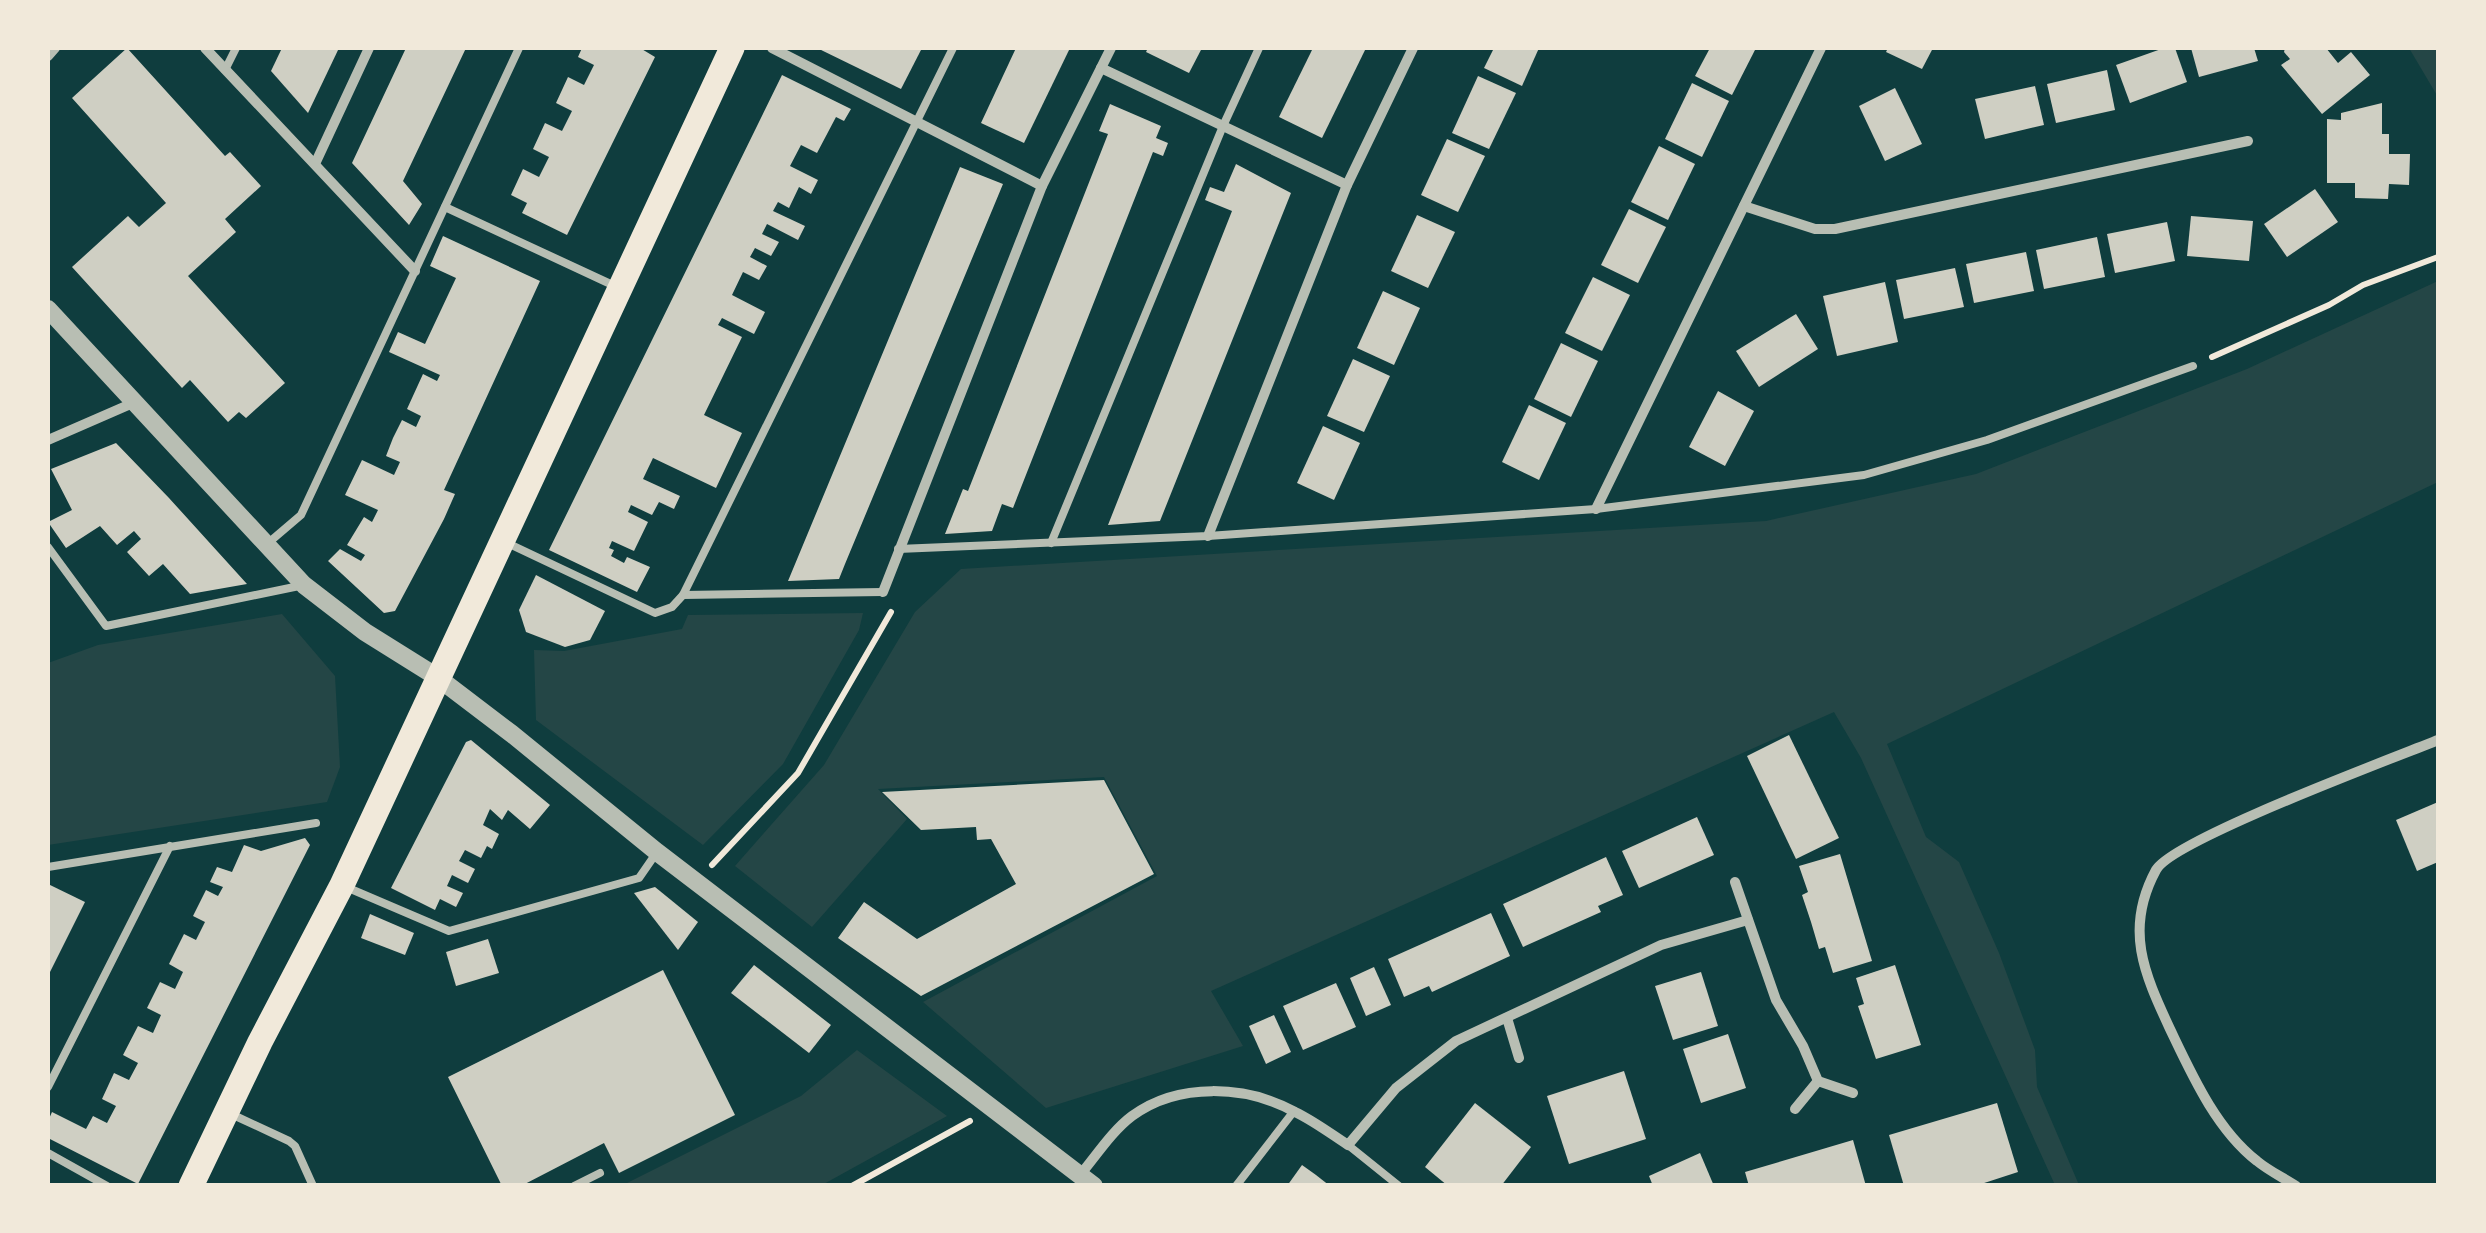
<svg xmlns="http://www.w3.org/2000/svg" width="2486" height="1233" font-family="'IBM Plex Sans',sans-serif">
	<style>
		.green { fill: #244646 }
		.building { fill: #cfcfc3 }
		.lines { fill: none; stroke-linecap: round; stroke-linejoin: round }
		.path { stroke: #f1e9da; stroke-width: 6 }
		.service { stroke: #b8beb3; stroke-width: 8 }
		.minor { stroke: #b8beb3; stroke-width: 10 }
		.tertiary { stroke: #b8beb3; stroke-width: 18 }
		.primary { stroke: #f1e9da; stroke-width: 25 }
	</style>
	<rect width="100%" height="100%" fill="#0f3d3e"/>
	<g class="green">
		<path d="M2409,48H2438V97Z"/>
		<path d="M2438,281V482L1887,744L1926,837L1959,862L1999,953L2035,1050L2037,1087L2079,1185H2055L1861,758L1834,712L1211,991L1243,1046L1046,1108L923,1002L1157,876L1104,777L878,789L907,819L812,927L735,866L824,765L915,612L961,569L1766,521L1976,474L2247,369Z"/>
		<path d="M863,613L859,630L783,764L703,845L536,720L534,650L564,651L682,629L688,615Z"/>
		<path d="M282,614L335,676L340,767L327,802L48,845V663L98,645Z"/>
		<path d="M857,1050L947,1116L822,1185H623L801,1096Z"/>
	</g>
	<g class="building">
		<path d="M127,48L225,156L230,152L261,186L225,219L236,232L188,276L285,383L246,418L239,412L228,422L190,380L182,388L72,267L128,216L139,227L166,203L72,98Z"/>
		<path d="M282,48H339L308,113L271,71Z"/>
		<path d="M406,48H466L403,181L422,204L409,225L352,163Z"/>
		<path d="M582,48H640L655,57L567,235L522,213L527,203L511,195L523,169L539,177L549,157L533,149L545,123L562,131L572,111L556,103L568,77L584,85L594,65L578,57Z"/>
		<path d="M817,48H922L901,89Z"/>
		<path d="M1016,48H1070L1024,143L981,123Z"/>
		<path d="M1148,48H1202L1189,73L1146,52Z"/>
		<path d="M1313,48H1366L1322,138L1279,117Z"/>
		<path d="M1494,48H1539L1522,86L1484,68Z"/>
		<path d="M1710,48H1756L1732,95L1695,76Z"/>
		<path d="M1888,48H1933L1922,69L1886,52Z"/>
		<path d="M2164,48H2175L2187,82L2130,103L2116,65Z"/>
		<path d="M2191,48H2254L2258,61L2199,77Z"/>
		<path d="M2285,48H2326L2338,63L2351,52L2370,75L2322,114L2281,65L2290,59L2284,52Z"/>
		<path d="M2107,70L2115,110L2056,123L2047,84Z"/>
		<path d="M782,75L851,109L844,121L836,117L817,153L801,145L790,166L818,180L811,194L799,187L789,208L778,202L773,211L805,226L798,240L767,224L762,234L779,242L771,256L755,248L750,257L767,266L759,280L743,272L732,295L765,312L754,334L722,318L718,325L742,337L704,415L742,433L716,488L653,458L643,479L680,496L674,509L659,502L652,515L631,505L628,512L648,522L634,551L612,541L609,548L614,550L611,556L624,563L627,557L650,567L637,592L549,550Z"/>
		<path d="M1478,76L1516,93L1489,149L1452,133Z"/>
		<path d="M1692,83L1729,101L1702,157L1665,139Z"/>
		<path d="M2035,86L2044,125L1985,139L1975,99Z"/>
		<path d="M1895,88L1922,144L1885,161L1859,106Z"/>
		<path d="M2382,103V134H2389V154H2410L2409,185L2389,184L2388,199L2355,198V183H2327V119L2341,120V113Z"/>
		<path d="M1110,104L1161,126L1156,138L1168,143L1163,156L1153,152L1013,508L1002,504L992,531L945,534L963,489L968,491L1108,134L1099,131Z"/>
		<path d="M1447,139L1485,156L1458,212L1421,195Z"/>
		<path d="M1659,146L1695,164L1668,220L1631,202Z"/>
		<path d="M1236,164L1291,193L1160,521L1108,525L1232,211L1205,200L1210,187L1224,192Z"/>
		<path d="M960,167L1003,184L845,564L839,579L788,581Z"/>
		<path d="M2315,189L2338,222L2287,257L2264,224Z"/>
		<path d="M1629,209L1666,227L1638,283L1601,265Z"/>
		<path d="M1417,215L1455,232L1428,288L1391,271Z"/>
		<path d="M2191,216L2253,221L2249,261L2187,256Z"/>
		<path d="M2167,222L2175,261L2115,273L2107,234Z"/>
		<path d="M443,236L540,281L444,490L455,494L444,519L395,611L384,613L328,561L340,549L361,561L365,555L347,545L364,517L372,522L378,510L345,495L362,460L394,475L400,462L386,456L393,438L402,420L416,427L421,416L407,409L423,374L437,381L440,375L389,352L398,332L425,344L456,278L430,266Z"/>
		<path d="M2097,237L2105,277L2044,289L2036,250Z"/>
		<path d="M2026,252L2034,291L1974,303L1966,264Z"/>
		<path d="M1955,268L1964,307L1904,319L1896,280Z"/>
		<path d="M1593,277L1630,295L1602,351L1565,333Z"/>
		<path d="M1885,282L1898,342L1837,356L1823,296Z"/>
		<path d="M1383,291L1420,308L1394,365L1357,348Z"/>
		<path d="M1796,314L1818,349L1759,387L1736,351Z"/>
		<path d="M1561,343L1598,361L1571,417L1534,399Z"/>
		<path d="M1353,359L1390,376L1364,432L1327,416Z"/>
		<path d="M1718,391L1754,411L1725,466L1689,447Z"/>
		<path d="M1529,405L1566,423L1539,480L1502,462Z"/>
		<path d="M1323,426L1360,443L1334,500L1297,483Z"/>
		<path d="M116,443L169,498L247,584L190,594L163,564L149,576L127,552L141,539L134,531L117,545L100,526L66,548L48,522L72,510L51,469Z"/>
		<path d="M536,575L605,611L590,640L565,647L526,632L519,610Z"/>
		<path d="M1789,735L1839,838L1796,859L1747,756Z"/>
		<path d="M471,740L550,805L530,829L508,810L502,820L490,809L483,825L499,834L492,849L487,846L481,858L465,850L459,861L475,869L468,883L452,875L447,886L463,893L456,907L440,899L435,910L391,888L466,742Z"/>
		<path d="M1104,780L1154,874L921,996L838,938L864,902L917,939L1016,884L991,839L977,840L976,827L921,830L882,792Z"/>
		<path d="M2438,802V862L2417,871L2396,820Z"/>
		<path d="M1697,817L1714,855L1639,888L1622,851Z"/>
		<path d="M305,838L310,845L138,1184L48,1138V1121L52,1112L86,1129L93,1116L107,1123L116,1106L102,1099L114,1073L129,1080L138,1063L123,1055L138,1026L153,1033L161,1015L147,1008L160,982L175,989L183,972L169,964L184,934L196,940L205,922L193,916L206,890L218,896L223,887L210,882L217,867L232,872L244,845L261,851Z"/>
		<path d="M1840,854L1872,961L1833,973L1825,947L1819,949L1811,922L1802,895L1808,892L1799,866Z"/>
		<path d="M1606,857L1623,895L1598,906L1601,912L1523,947L1503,904Z"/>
		<path d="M48,884L85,902L48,976Z"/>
		<path d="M655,887L698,922L678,950L634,893Z"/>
		<path d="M1491,913L1510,956L1432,992L1429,986L1404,997L1388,959Z"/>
		<path d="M370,914L414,933L405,955L361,938Z"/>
		<path d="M488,939L499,973L456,986L446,952Z"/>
		<path d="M754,965L831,1025L809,1053L731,993Z"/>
		<path d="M1895,965L1921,1045L1876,1059L1858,1006L1864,1004L1856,978Z"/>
		<path d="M1374,967L1391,1005L1366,1016L1350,978Z"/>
		<path d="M663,970L735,1115L619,1173L604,1143L521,1186H502L448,1077Z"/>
		<path d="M1701,972L1718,1026L1673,1040L1655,986Z"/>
		<path d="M1336,983L1356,1027L1303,1050L1283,1006Z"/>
		<path d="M1274,1015L1291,1052L1266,1064L1249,1026Z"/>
		<path d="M1728,1034L1746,1088L1701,1103L1683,1049Z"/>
		<path d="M1624,1071L1646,1139L1569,1164L1547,1096Z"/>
		<path d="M1475,1103L1531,1147L1501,1186H1448L1425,1167Z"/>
		<path d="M1997,1103L2018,1172L1975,1186H1904L1889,1135Z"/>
		<path d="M1853,1140L1866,1186H1749L1745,1172Z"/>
		<path d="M1700,1153L1714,1186H1653L1649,1176Z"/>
		<path d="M1302,1165L1316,1175L1330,1186H1287Z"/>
	</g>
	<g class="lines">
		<g class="path">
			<path d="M2212,357L2329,305L2363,285L2438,257"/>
			<path d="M712,865L798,773L891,612"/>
			<path d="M852,1186L970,1121"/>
		</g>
		<g class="service">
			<path d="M225,70L236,48"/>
			<path d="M445,207L617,287"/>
			<path d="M505,542L655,613L672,607L683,595L883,592"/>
			<path d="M1051,543L1223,126L1259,48"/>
			<path d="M267,544L301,515L519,48"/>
			<path d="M48,547L106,626L304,585"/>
			<path d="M898,549L1208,536L1596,509L1864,475L1987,440L2193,366"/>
			<path d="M683,595L953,48"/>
			<path d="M48,867L316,823"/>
			<path d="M346,887L449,931L639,878L657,852"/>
			<path d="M48,1087L170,846"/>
			<path d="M231,1114L289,1141L295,1146L313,1186"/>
			<path d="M1348,1145L1399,1186"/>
			<path d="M48,1153L107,1186"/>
			<path d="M574,1186L600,1173"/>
			<path d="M1236,1186L1294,1111"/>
		</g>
		<g class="minor">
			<path d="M205,48L415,271"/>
			<path d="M772,48L1042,186"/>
			<path d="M48,56L55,48"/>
			<path d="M1101,68L1347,185"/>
			<path d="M315,164L369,48"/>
			<path d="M1744,206L1815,229H1835L2248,141"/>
			<path d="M48,440L133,403"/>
			<path d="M1596,509L1821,48"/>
			<path d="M1208,536L1347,185L1413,48"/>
			<path d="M883,592L1042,186L1111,48"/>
			<path d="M1735,882L1776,1000L1803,1046L1818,1081L1853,1093"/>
			<path d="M1507,1018L1519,1058"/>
			<path d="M1795,1109L1818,1081"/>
			<path d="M1080,1175C1096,1156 1112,1131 1132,1116C1178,1082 1246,1085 1295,1112C1314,1121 1331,1134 1348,1145L1396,1088L1456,1041L1661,945L1748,920"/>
			<path d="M2296,1186C2284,1178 2269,1171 2257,1161C2216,1129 2192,1075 2170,1029C2144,973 2124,929 2156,870C2172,840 2394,758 2438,740"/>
		</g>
		<path class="tertiary" d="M48,309L304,585L365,632L437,677L512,734L657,852L1094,1186"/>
		<path class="primary" d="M191,1186L260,1042L342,885L732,48"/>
	</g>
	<rect width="2486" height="1233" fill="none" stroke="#f1e9da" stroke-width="100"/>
</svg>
